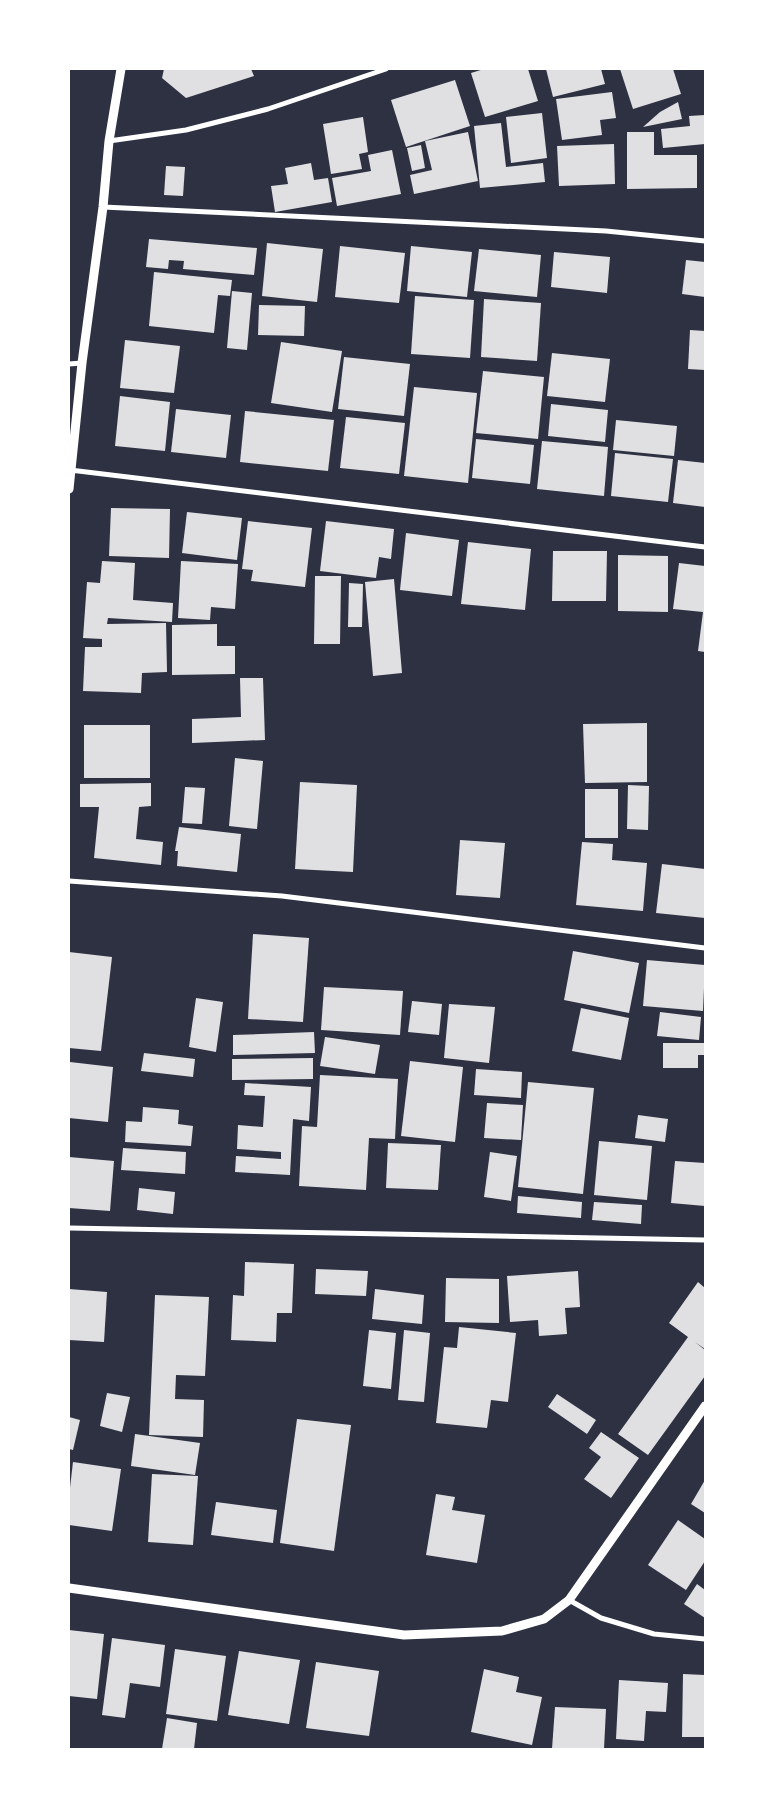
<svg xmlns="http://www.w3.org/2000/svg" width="774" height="1818" font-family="'Fira Sans Condensed',sans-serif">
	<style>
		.building { fill: #e0e0e3 }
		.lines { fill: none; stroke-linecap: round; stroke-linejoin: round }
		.minor { stroke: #fff; stroke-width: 5 }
		.tertiary { stroke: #fff; stroke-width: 9 }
	</style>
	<rect width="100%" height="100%" fill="#2d3142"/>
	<g class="building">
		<path d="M164,69H251L254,76L186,98L162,78Z"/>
		<path d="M484,69H528L538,101L485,117L471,73Z"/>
		<path d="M546,69H601L605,84L553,97Z"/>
		<path d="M620,69H673L681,94L633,109Z"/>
		<path d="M455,80L470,126L406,147L391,100Z"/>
		<path d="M612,92L616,118L600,120L602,135L562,140L556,99Z"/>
		<path d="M678,102L682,119L643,127L660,112Z"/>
		<path d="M542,113L547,158L511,163L506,117Z"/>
		<path d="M705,115V144L663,148L661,129L690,126L689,116Z"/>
		<path d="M363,117L368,152L359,154L362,169L331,174L323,124Z"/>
		<path d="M501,123L506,167L543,163L545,182L480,188L474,126Z"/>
		<path d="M468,132L478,181L414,194L410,175L432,170L425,141Z"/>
		<path d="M627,132H654V155H697V188L627,189Z"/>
		<path d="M614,144L615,184L559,186L557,146Z"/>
		<path d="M421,145L425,168L412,171L407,148Z"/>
		<path d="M392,150L401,194L337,206L332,178L371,171L368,155Z"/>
		<path d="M311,163L314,180L328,178L332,202L275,212L271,186L288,184L285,168Z"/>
		<path d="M166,166L185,167L183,196L164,195Z"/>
		<path d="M149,239L257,248L254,275L183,269L184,261L169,260L168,269L146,267Z"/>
		<path d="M267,243L323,249L317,302L262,296Z"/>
		<path d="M340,246L405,253L399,303L335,297Z"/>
		<path d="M411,246L472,252L467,297L407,291Z"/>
		<path d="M479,249L541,255L537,297L474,291Z"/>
		<path d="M554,252L610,257L607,293L551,287Z"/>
		<path d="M686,260L705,262V297L682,294Z"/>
		<path d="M154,272L232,280L230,296L218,295L214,333L149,326Z"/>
		<path d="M232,291L252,293L247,350L227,348Z"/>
		<path d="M415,296L474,300L470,358L411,354Z"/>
		<path d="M484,299L541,303L537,361L481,357Z"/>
		<path d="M259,305L305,306L304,336L258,335Z"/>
		<path d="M690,330L705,331V370L688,369Z"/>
		<path d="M125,340L180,346L174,393L120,388Z"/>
		<path d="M281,342L342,351L332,412L271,403Z"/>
		<path d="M552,353L610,359L605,402L547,396Z"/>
		<path d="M344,357L410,364L404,416L338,409Z"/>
		<path d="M483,371L544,377L538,439L476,433Z"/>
		<path d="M414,387L477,393L468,483L404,476Z"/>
		<path d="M120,396L170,402L165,451L115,446Z"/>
		<path d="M551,404L608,410L605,442L548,436Z"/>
		<path d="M176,409L231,415L226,458L171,452Z"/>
		<path d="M245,411L334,420L328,471L240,462Z"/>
		<path d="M346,417L405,423L399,474L340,468Z"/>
		<path d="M616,420L677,426L674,456L613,450Z"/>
		<path d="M476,439L534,445L530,484L472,478Z"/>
		<path d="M542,441L608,447L604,496L537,489Z"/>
		<path d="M615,453L673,459L668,502L611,496Z"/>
		<path d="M678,460L705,463V507L673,503Z"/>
		<path d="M111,508L170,509L169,558L109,556Z"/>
		<path d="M187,512L242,518L237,560L182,553Z"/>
		<path d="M248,521L312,528L305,587L251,581L253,570L242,569Z"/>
		<path d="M326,521L394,529L391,559L379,557L376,578L320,571Z"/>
		<path d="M406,533L459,540L452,596L400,590Z"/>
		<path d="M468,542L531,549L525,610L461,604Z"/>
		<path d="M553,551H607L606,601H552Z"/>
		<path d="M618,555L668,556V612L618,611Z"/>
		<path d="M102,561L135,563L133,600L173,603L172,622L108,618L107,624L166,623L167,672L142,673L141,693L83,691L85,647H102V639L83,638L87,582L100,583Z"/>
		<path d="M181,561L238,564L235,609L211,607L210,620L178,618Z"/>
		<path d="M679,563L705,566V652L698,651L703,612L673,609Z"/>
		<path d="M315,576H341L340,644H314Z"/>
		<path d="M394,579L402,673L373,676L365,582Z"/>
		<path d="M349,583L363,584L362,627H348Z"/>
		<path d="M217,624V646H235V674L172,675V625Z"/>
		<path d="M240,678H263L265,740L192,743V719L241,717Z"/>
		<path d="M647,723V782L585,783L583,724Z"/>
		<rect x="84" y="725" width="66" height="53"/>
		<path d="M235,758L263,761L257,829L229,826Z"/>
		<path d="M300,782L357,785L353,872L295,869Z"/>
		<path d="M151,783V806L139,807L136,839L163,842L161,865L94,858L99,807H80V784Z"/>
		<path d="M628,785L649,786L648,830L627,829Z"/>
		<path d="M185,787L205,788L202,824L182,823Z"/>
		<rect x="585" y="789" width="33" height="49"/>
		<path d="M179,827L241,834L237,872L177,866L178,851H175Z"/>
		<path d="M460,840L505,843L500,898L456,895Z"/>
		<path d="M582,842L613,844L612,860L647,863L643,911L576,905Z"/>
		<path d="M662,864L705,869V918L656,913Z"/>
		<path d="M253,934L309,938L303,1022L248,1019Z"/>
		<path d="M573,951L639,963L629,1013L564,1000Z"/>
		<path d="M69,952L112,957L101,1051L69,1048Z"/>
		<path d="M647,960L705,965L703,1011L643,1006Z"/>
		<path d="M324,987L403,991L400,1035L321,1030Z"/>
		<path d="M196,998L223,1002L216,1052L189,1047Z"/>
		<path d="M412,1001L442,1004L439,1035L408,1032Z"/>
		<path d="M449,1004L495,1007L489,1063L444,1058Z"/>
		<path d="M581,1008L629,1018L621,1060L572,1051Z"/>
		<path d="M660,1012L701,1017L699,1040L657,1036Z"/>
		<path d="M314,1032L315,1053L233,1055V1035Z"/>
		<path d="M325,1037L380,1045L375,1074L320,1066Z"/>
		<path d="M663,1043H705V1055H698V1068H663Z"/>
		<path d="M144,1053L195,1059L193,1077L141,1071Z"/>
		<path d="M313,1058V1079L232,1080V1059Z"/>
		<path d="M410,1061L463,1067L455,1142L401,1136Z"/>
		<path d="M70,1062L113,1067L108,1122L69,1118Z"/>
		<path d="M476,1069L522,1072L521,1098L474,1095Z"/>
		<path d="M320,1075L398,1079L395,1139L369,1138L366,1190L299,1186L302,1126L317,1127Z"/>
		<path d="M528,1082L594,1088L583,1194L518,1187Z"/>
		<path d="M245,1083L311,1087L309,1121L293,1119L290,1175L235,1172L236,1156L281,1159V1152L237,1149L238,1125L263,1127L265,1096L244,1095Z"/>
		<path d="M487,1103L523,1105L521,1140L484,1138Z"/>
		<path d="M143,1107L179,1110L178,1124L193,1126L191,1146L125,1142L126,1121L142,1122Z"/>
		<path d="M638,1115L668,1119L665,1142L635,1138Z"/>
		<path d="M599,1141L652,1146L647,1200L594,1195Z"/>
		<path d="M388,1143L441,1145L438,1190L386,1188Z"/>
		<path d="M123,1148L186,1152L185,1174L121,1170Z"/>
		<path d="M490,1152L517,1156L511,1201L484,1197Z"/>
		<path d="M69,1157L114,1161L110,1211L69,1208Z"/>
		<path d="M675,1161L705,1163V1206L671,1203Z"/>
		<path d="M139,1188L175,1192L173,1214L137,1210Z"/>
		<path d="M518,1196L582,1202L581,1218L517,1213Z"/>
		<path d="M594,1202L642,1205L641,1224L592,1220Z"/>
		<path d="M245,1262L294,1264L292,1313H277L276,1342L231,1340L233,1295L244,1296Z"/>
		<path d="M316,1269L368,1271L366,1296L315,1294Z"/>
		<path d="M578,1271L580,1307L565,1308L567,1334L539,1336L538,1320L510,1322L507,1276Z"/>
		<path d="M446,1278L499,1279V1323L445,1322Z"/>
		<path d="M698,1282L705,1288V1349L695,1342L705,1350V1376L648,1455L618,1434L688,1337L669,1323Z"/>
		<path d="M69,1289L107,1292L104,1342L69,1340Z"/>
		<path d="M375,1289L424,1295L422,1324L372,1319Z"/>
		<path d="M155,1295L209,1297L205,1376L176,1375L175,1399L204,1400L203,1437L149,1435Z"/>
		<path d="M459,1327L516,1333L508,1402L491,1400L487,1428L436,1423L444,1347L457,1348Z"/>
		<path d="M369,1330L396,1333L391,1389L363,1386Z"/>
		<path d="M404,1330L430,1333L424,1402L398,1400Z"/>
		<path d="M107,1393L130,1397L122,1432L100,1426Z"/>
		<path d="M557,1394L596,1420L587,1434L548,1407Z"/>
		<path d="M69,1417L80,1420L73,1450L69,1449Z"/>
		<path d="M297,1419L351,1425L334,1551L280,1543Z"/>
		<path d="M601,1432L639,1458L611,1498L584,1479L601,1457L589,1448Z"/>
		<path d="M135,1434L200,1443L195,1475L131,1466Z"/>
		<path d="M73,1462L121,1469L112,1531L69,1525V1496Z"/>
		<path d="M152,1474L198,1476L193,1545L148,1542Z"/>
		<path d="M705,1480V1513L691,1504Z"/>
		<path d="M436,1494L455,1497L452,1510L485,1515L477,1563L426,1555Z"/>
		<path d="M216,1502L277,1510L273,1543L211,1535Z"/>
		<path d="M678,1520L705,1539V1561L686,1590L648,1565Z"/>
		<path d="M697,1584L705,1590V1618L684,1604Z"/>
		<path d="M69,1630L104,1634L97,1699L69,1696Z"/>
		<path d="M112,1638L165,1645L160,1687L130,1683L125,1718L102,1715Z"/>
		<path d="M175,1649L226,1656L217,1721L166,1714Z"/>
		<path d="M239,1651L300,1660L289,1724L228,1715Z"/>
		<path d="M316,1662L379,1671L369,1736L306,1728Z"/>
		<path d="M484,1669L519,1677L516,1692L542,1697L532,1745L471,1732Z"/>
		<path d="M683,1674L705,1675V1737H682Z"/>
		<path d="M619,1680L668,1683L666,1712L646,1711L644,1741L616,1739Z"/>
		<path d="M555,1707L606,1709L604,1749H552Z"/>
		<path d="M167,1718L197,1723L194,1749H162Z"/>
	</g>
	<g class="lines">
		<g class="minor">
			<path d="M109,141L186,130L268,109L386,69"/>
			<path d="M103,207L606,231L705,241"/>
			<path d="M69,364L82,363"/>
			<path d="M70,470L705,547"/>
			<path d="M69,881L282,896L705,948"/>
			<path d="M69,1228L705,1240"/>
			<path d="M569,1600L601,1618L654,1634L705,1639"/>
		</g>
		<g class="tertiary">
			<path d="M69,489L82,363L103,207L109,141L121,69"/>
			<path d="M69,1588L404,1635L502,1631L544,1619L569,1600L705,1406"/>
		</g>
	</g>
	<rect width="774" height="1818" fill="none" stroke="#ffffff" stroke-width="140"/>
</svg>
